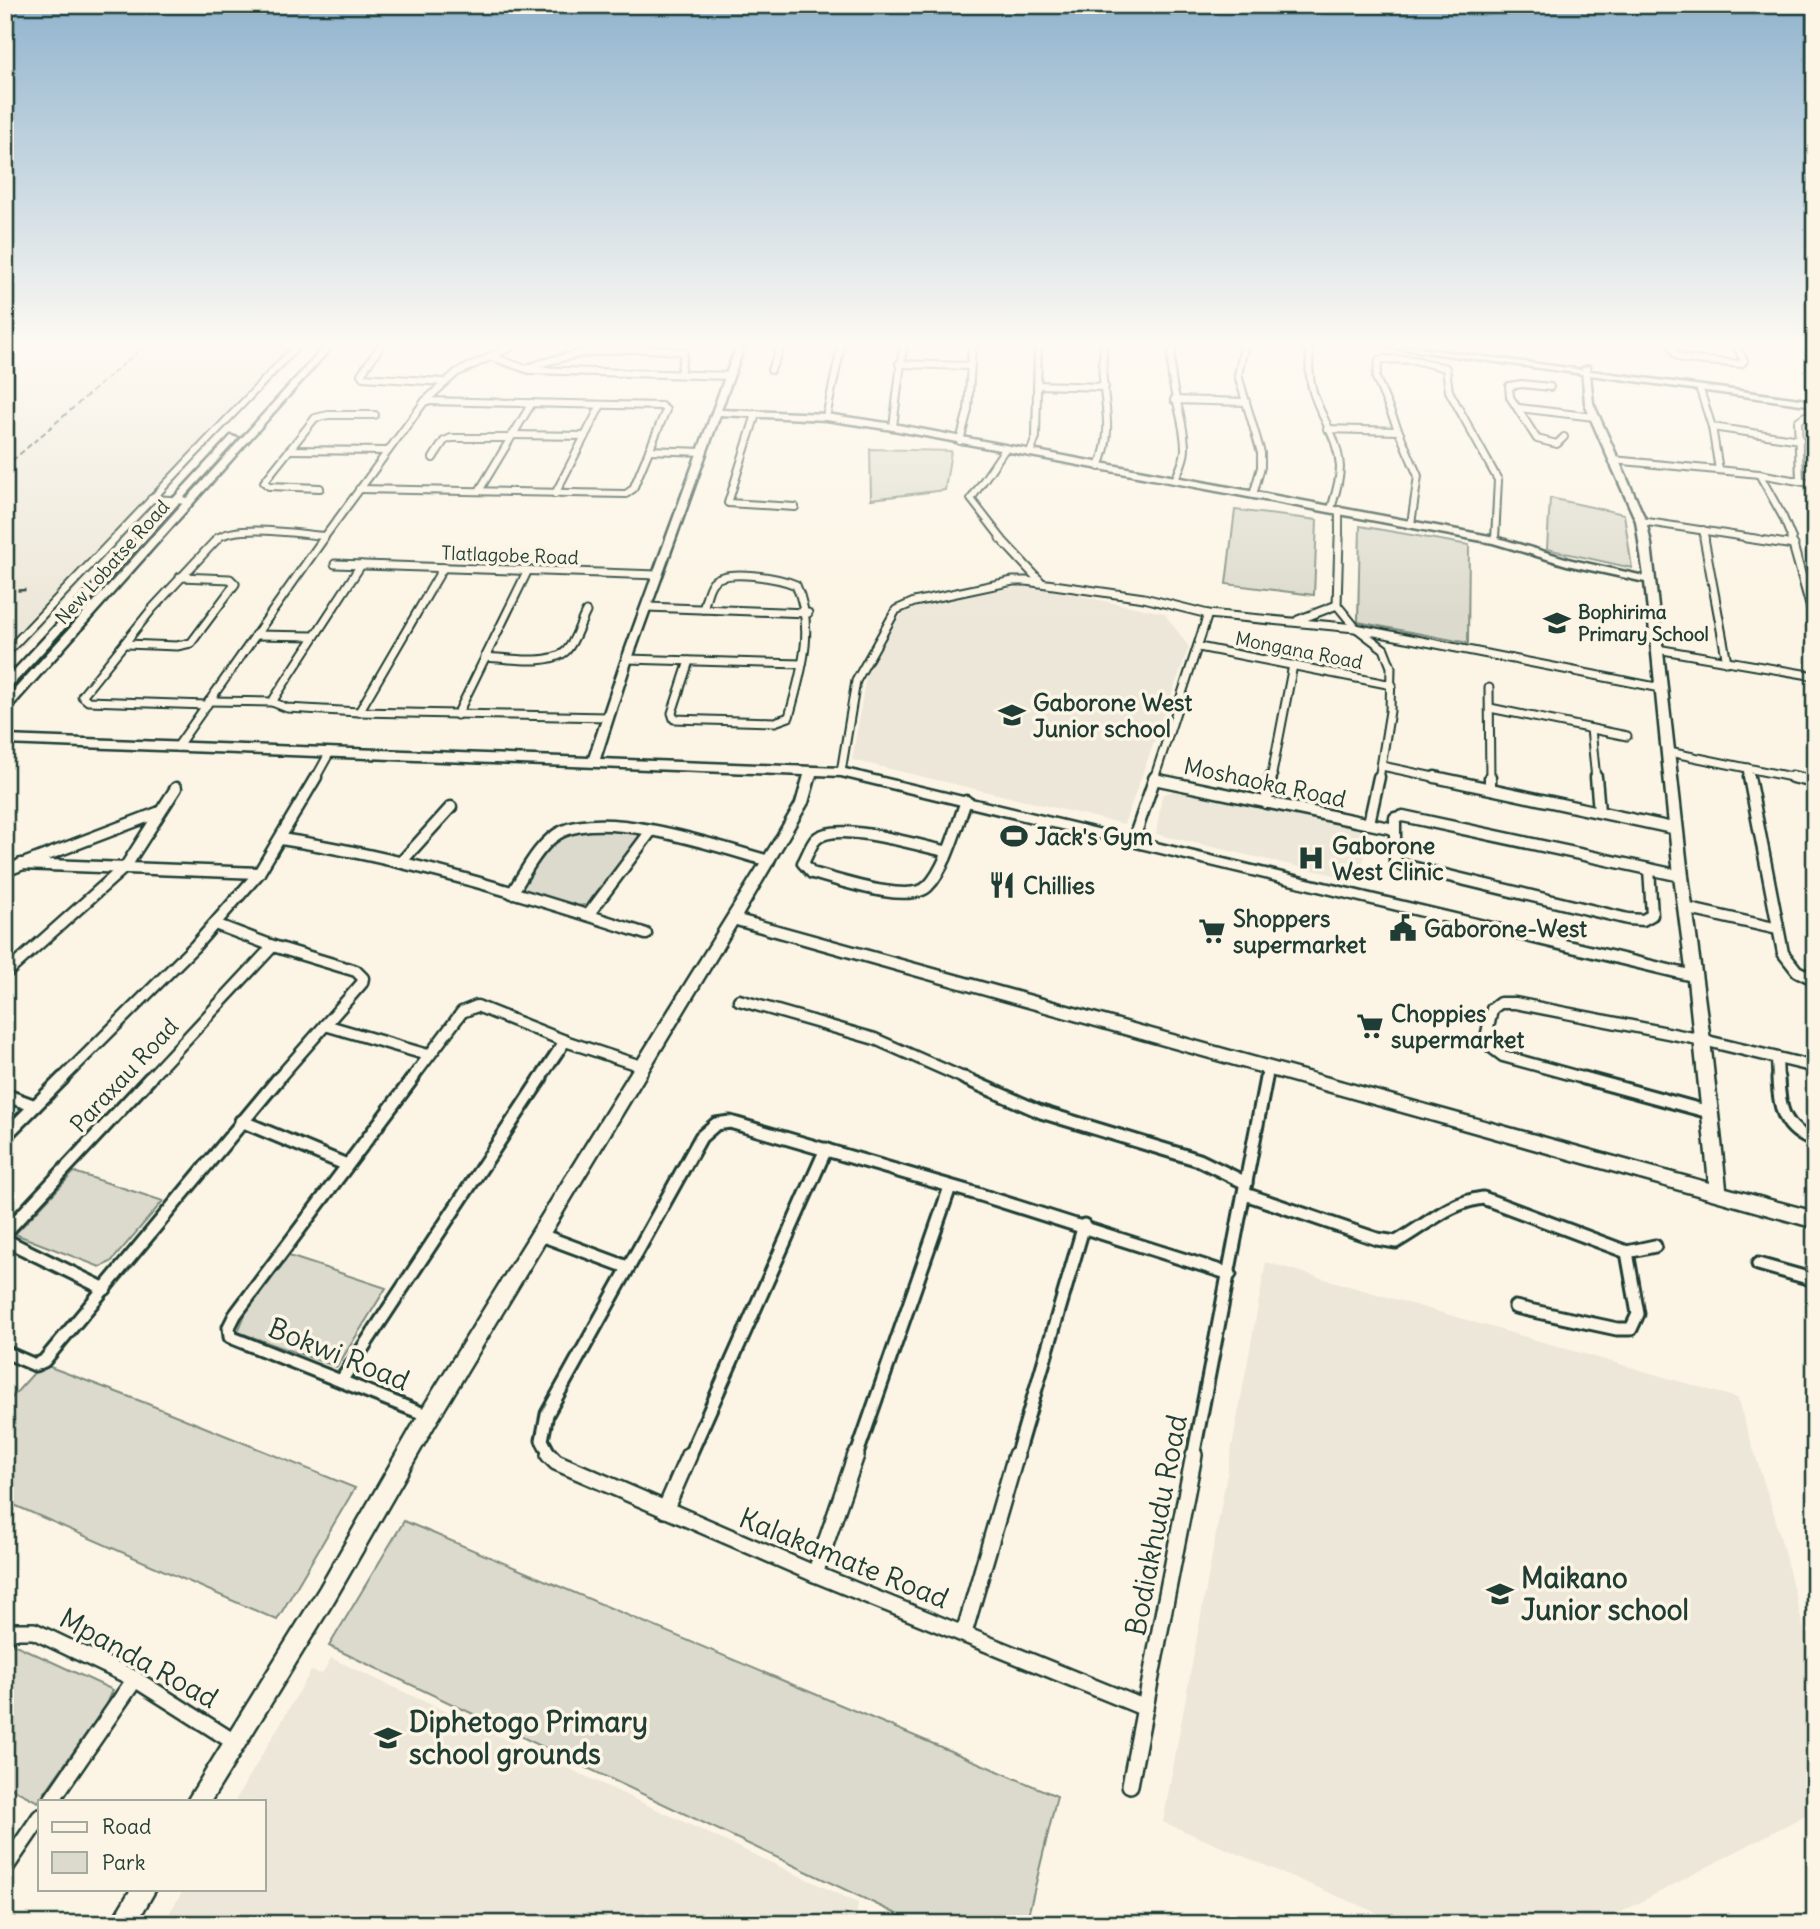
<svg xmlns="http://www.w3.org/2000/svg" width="1820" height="1929" font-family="Delius,sans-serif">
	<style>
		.built { fill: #ece7d8 }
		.green { fill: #dcdacc; stroke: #7e8c80; stroke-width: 2 }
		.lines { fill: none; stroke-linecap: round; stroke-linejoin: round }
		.street-far4-casing { stroke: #1f3d34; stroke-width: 10 }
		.street-far3-casing { stroke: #1f3d34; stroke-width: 11 }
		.street-far2-casing { stroke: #1f3d34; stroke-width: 15 }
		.street-far1-casing { stroke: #1f3d34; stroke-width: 17 }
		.street-casing { stroke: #1f3d34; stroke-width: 20 }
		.secondary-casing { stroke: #1f3d34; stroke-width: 5 }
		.primary-casing { stroke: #1f3d34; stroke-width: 5 }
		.street-far4 { stroke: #fcf5e5; stroke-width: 6 }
		.street-far3 { stroke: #fcf5e5; stroke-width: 7 }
		.street-far2 { stroke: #fcf5e5; stroke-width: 10 }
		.street-far1 { stroke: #fcf5e5; stroke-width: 11 }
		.street { stroke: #fcf5e5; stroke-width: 15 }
		.secondary { fill: #fcf5e5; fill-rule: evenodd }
		.primary { fill: #fcf5e5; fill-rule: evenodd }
		.rail-far1 { stroke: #1f3d34; stroke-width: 2; stroke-dasharray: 6 3.5; stroke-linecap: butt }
		.rail { stroke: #1f3d34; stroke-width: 2.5; stroke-dasharray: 8 4.5; stroke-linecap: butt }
		.labels { text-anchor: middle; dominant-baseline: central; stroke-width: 7; stroke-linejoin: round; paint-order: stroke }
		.far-street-label { font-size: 19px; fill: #1f3d34; stroke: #fcf5e5 }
		.far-poi-label { font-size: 19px; font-weight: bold; fill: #1f3d34; stroke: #fcf5e5; text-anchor: start }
		.poi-label { font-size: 23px; font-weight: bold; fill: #1f3d34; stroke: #fcf5e5; text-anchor: start }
		.street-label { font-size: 23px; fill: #1f3d34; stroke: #fcf5e5 }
		.near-street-label { font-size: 28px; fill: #1f3d34; stroke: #fcf5e5 }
		.near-poi-label { font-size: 28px; font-weight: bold; fill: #1f3d34; stroke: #fcf5e5; text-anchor: start }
	</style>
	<rect width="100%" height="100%" fill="#fcf5e5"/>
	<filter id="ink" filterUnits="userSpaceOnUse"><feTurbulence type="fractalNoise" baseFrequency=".0143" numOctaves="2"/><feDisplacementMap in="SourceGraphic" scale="14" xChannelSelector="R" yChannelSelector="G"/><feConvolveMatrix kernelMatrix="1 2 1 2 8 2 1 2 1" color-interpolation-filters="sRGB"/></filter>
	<g filter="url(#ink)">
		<g class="built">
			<path d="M5,347H306L249,404L5,665Z"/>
			<path d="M1027,585L1164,613L1189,647L1124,824L852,760L867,670L899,617L913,607Z"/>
			<path d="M1176,790L1369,830L1360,881L1156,834L1162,795Z"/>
			<path d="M1266,1262L1737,1398L1775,1517L1815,1672V1810L1599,1924H1403L1163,1822Z"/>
			<path d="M331,1658L858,1903L855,1924H163L184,1889H264V1801H235L311,1671L322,1674Z"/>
		</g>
		<g class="green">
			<path d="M870,449L951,451L945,490L871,499Z"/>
			<path d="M1550,498L1624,514L1632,568L1547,549Z"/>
			<path d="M1235,510L1317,520L1314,595L1226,584Z"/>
			<path d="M1360,526L1469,545L1468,643L1358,622Z"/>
			<path d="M613,829L642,835L586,905L575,906L518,890L556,840L577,831Z"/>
			<path d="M74,1172L163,1201L111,1262L100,1267L15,1234Z"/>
			<path d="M286,1255L386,1288L337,1367L238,1332L246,1312Z"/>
			<path d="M42,1364L143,1402L355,1488L277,1620L5,1501V1405Z"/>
			<path d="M404,1521L1057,1796L1026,1924H918L329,1646Z"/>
			<path d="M7,1641L113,1690L107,1704L38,1802L5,1785Z"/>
		</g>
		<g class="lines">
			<defs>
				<g id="street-far4">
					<path d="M380,347L361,374L363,377L444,382"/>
					<path d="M1173,347C1165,384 1185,413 1185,449C1185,460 1179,470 1175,480"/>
					<path d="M1244,347L1238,375L1261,453V467L1253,495"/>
					<path d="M1304,347L1310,353C1304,406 1337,423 1340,467C1340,481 1335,495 1331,509"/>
					<path d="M1672,347L1677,356L1684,359L1741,364L1744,361L1737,347"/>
					<path d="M1805,347L1815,365"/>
					<path d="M489,356L529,370L730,376"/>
					<path d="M899,364L970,366"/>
					<path d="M527,368C579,350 630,345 684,352L680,374"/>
					<path d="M771,370L781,347"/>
					<path d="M1037,385L1105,387"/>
					<path d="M1550,387L1522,384L1509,386L1510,397L1537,439L1557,444L1564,437"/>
					<path d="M1700,390L1712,427L1719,470"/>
					<path d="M1174,400L1246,402"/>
					<path d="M1519,408L1594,417"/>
					<path d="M756,414L728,503L795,507"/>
					<path d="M826,417L841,347"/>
					<path d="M893,427L903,347"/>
					<path d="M1712,427L1800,440"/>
					<path d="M1327,429L1398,431"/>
					<path d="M512,435L585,436"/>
					<path d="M960,441L968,410L972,347"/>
					<path d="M289,450L388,451"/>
					<path d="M649,450L703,452"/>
					<path d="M1030,453L1036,437L1038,347"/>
					<path d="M433,458L444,441L451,438H509"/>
					<path d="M1613,460L1759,474L1815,484"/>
					<path d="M1099,467C1118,422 1097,392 1104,347"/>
					<path d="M1759,474L1783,517L1792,539"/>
					<path d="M1800,481L1798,421L1805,416L1815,417"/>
					<path d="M320,488L269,486L264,482L315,418L328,415H375"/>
					<path d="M359,489L626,494L633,489L666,410L661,406L425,401"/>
					<path d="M479,491L532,403"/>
					<path d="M555,494L601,405"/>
					<path d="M151,499L190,501"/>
					<path d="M1339,510V539"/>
					<path d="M1641,521L1758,539"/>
					<path d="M1411,524L1418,476L1376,378L1379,360L1383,359L1414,360L1446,368L1449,391L1498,480L1495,539"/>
					<path d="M1703,530L1705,539"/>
					<path d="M114,539L296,347"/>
					<path d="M216,539C237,523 298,534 325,536"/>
					<path d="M323,539L425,401L456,373L511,347"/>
					<path d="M1002,539L971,499L1005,449"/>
				</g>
				<g id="street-far3">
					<path d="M1000,538L1040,581"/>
					<path d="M1704,538L1727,662"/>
					<path d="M1746,538L1794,545"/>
					<path d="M1791,538L1815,623"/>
					<path d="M335,564L658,575"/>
					<path d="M1337,605L1355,627L1384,649L1391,667L1390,711L1379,779"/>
					<path d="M1337,605L1339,538"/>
					<path d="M647,607L808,613"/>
					<path d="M1208,614L1355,628L1661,688"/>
					<path d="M1298,620L1337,605"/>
					<path d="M255,635L314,636"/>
					<path d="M126,644L177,646L191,643L235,584L230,579L180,577"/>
					<path d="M1199,647L1392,685"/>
					<path d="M1657,649L1815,676"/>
					<path d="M5,654L115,538"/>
					<path d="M485,657C505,658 550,666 566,651C575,642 580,623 586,612"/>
					<path d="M627,659L802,664"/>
					<path d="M689,661L672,713L674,719L775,722L789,717C801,672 816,629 796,585C780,578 726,568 713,582C707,589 706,601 703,609"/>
					<path d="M1489,688L1490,779"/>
					<path d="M209,701L272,702L287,708L359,712L607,717"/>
					<path d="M272,702L361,565"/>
					<path d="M207,705L88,701L82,696L152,609L218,538"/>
					<path d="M1490,708L1627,736"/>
					<path d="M359,712L443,568"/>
					<path d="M457,715L527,572"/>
					<path d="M1591,729L1596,779"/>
					<path d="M177,747L324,538"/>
					<path d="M1669,752L1801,779"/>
					<path d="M1382,766L1443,779"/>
					<path d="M1747,768L1749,779"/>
					<path d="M841,772L856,681L896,610L914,602L1013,581H1026L1144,598L1208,614L1154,779"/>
					<path d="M315,779L330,752"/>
					<path d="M1271,779L1293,665"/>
				</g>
				<g id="street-far2">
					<path d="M1435,777L1677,829"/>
					<path d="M1490,777V788"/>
					<path d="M1596,777L1599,811"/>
					<path d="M1749,777L1783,953L1797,971L1815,980"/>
					<path d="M1792,777L1815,782"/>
					<path d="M1154,779L1394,829"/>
					<path d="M1266,803L1271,777"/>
					<path d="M1403,816L1649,869L1652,915L1643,920L1628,919L1399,864L1395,861V818Z"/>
					<path d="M1369,823L1379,777"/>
					<path d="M281,839C406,858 526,895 646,934"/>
					<path d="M1133,841L1155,777"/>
					<path d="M945,851C919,846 836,820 816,839C811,844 807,856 803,863L812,873C836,879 910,905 928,886C946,868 957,825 966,801"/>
					<path d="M403,860L451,807"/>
					<path d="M21,864L259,873"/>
					<path d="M1649,869L1681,876"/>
					<path d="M5,871L160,812"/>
					<path d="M512,893C525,873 540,841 563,831C611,810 719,847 769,861"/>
					<path d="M1685,908L1778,929"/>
					<path d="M588,915L651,831"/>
					<path d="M215,924L273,946L356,971L363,978L362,983L277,1080"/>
					<path d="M5,974L126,866L176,788"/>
					<path d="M739,1000L875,1039L968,1080"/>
					<path d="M325,1025L428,1055"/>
					<path d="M1777,1058L1778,1080"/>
					<path d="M61,1080L195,946L259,873L316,777"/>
					<path d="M148,1080L273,946"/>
					<path d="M411,1080L462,1012L477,1006L565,1041L644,1067"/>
					<path d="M539,1080L565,1041"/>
					<path d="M1266,1080L1268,1069"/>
					<path d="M1590,1080L1503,1056L1491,1047L1486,1038L1492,1009L1500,1003H1515L1703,1040L1815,1067"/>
				</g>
				<g id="street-far1">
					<path d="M413,1078L235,1315L229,1327L230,1337L429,1416"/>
					<path d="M964,1078L1041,1112L1199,1160L1246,1183"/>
					<path d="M1584,1078L1709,1112"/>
					<path d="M1778,1078C1779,1109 1784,1130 1815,1141"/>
					<path d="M5,1095L35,1106"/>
					<path d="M241,1121L347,1165"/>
					<path d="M5,1136L63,1078"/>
					<path d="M1245,1194L1377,1239L1396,1242C1425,1226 1449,1202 1483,1198L1627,1252L1655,1246"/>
					<path d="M5,1233L150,1078"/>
					<path d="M541,1235L627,1267"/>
					<path d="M5,1240L105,1289"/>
					<path d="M1758,1264L1815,1280"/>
					<path d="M1515,1307L1617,1329H1631L1638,1314L1627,1252"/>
					<path d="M5,1352L35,1365L44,1361L279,1078"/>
					<path d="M341,1381L541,1078"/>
					<path d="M551,1457L542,1440L547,1414L701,1137L716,1124L730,1122L981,1195L1230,1274"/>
					<path d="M689,1457L826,1149"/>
					<path d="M856,1457L950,1187"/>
					<path d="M1016,1457L1084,1225"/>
					<path d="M1193,1457L1266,1078"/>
				</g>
				<g id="street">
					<path d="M549,1455L556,1462L815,1574L1145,1708"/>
					<path d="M665,1510L689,1455"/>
					<path d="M815,1574L856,1455"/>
					<path d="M964,1633L1016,1455"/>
					<path d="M5,1635L15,1631H34L135,1679L234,1742"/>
					<path d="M1130,1785L1194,1455"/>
					<path d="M51,1801L135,1679"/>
					<path d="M5,1868L40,1817"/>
				</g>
				<g id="secondary">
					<path d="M736,347H744L721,410L826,414L893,424L1495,537L1572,560L1644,576L1636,521L1590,417L1585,403L1582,368L1589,366L1593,403L1646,521L1651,544L1688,876L1710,1040L1726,1188L1815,1212V1228L736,925L436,1423L334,1601L211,1801H187L320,1587L422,1409L772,844L796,803L804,775L5,744V736L589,758L622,659ZM720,415L826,420L893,430L1493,543L1567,565L1645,582L1674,876L1686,969L841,768L600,759L632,659ZM816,775L841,776L1688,980L1709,1183L742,916L808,803Z"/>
					<path d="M131,1889H156L136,1924H110Z"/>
				</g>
				<g id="primary">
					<path d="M324,347H332L9,710L5,711V700Z"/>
					<path d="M1388,347H1411L1815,401V406Z"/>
					<path d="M231,436L238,438L9,689L5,690V680Z"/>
				</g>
			</defs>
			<use href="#street-far4" class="street-far4-casing"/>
			<use href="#street-far3" class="street-far3-casing"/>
			<use href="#street-far2" class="street-far2-casing"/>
			<use href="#street-far1" class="street-far1-casing"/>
			<use href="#street" class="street-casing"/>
			<use href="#secondary" class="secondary-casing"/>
			<use href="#primary" class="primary-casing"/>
			<use href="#street-far4" class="street-far4"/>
			<use href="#street-far3" class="street-far3"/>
			<use href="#street-far2" class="street-far2"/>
			<use href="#street-far1" class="street-far1"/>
			<use href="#street" class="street"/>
			<use href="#secondary" class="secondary"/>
			<use href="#primary" class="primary"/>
			<g class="rail-far1">
				<path d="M5,452L7,450"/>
				<path d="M5,467L143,347"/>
			</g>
			<path class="rail" d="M5,591L28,590"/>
		</g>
	</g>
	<linearGradient id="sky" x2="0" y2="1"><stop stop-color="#91b4ce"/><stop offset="0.56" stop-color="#fefaf3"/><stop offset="1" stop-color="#fefaf3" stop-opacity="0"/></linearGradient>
	<rect width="1820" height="617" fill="url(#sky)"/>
	<defs>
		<symbol id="school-bare" viewBox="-9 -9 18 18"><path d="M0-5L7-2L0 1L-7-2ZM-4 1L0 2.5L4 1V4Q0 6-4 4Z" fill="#1f3d34" stroke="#fcf5e5" stroke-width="2.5" paint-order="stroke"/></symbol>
		<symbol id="stadium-bare" viewBox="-9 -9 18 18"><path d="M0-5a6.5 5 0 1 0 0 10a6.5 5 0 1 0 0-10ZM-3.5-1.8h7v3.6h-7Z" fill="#1f3d34" stroke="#fcf5e5" stroke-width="2.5" paint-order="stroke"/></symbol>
		<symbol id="hospital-bare" viewBox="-9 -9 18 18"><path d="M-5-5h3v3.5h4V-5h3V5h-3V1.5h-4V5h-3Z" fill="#1f3d34" stroke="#fcf5e5" stroke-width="2.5" paint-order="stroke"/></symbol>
		<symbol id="restaurant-bare" viewBox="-9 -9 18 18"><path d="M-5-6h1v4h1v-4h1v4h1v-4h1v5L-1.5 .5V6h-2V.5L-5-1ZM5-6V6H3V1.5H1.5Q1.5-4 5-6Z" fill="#1f3d34" stroke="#fcf5e5" stroke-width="2.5" paint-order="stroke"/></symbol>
		<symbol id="civic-bare" viewBox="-9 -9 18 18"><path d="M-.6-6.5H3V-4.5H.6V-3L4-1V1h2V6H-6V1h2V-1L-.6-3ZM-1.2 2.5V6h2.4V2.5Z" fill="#1f3d34" stroke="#fcf5e5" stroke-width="2.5" paint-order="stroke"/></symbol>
		<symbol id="supermarket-bare" viewBox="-9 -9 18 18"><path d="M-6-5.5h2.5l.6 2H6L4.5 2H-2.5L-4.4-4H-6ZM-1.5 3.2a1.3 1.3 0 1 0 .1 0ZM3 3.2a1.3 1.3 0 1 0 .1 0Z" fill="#1f3d34" stroke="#fcf5e5" stroke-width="2.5" paint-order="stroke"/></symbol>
	</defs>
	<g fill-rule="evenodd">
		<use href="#school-bare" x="1538" y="604" width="38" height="38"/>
		<use href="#school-bare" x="993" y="696" width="38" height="38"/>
		<use href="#stadium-bare" x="995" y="817" width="38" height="38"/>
		<use href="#hospital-bare" x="1292" y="839" width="38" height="38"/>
		<use href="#restaurant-bare" x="983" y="866" width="38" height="38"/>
		<use href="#civic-bare" x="1384" y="909" width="38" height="38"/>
		<use href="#supermarket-bare" x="1193" y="912" width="38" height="38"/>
		<use href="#supermarket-bare" x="1351" y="1007" width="38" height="38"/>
		<use href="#school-bare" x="1481" y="1575" width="38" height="38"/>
		<use href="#school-bare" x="369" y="1719" width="38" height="38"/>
	</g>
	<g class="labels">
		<g class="far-street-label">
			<text transform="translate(510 555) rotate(2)">Tlatlagobe Road</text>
			<text transform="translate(112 562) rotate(-48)">New Lobatse Road</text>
			<text transform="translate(1299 650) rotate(11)">Mongana Road</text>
		</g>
		<g class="far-poi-label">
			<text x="1578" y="612">Bophirima<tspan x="1578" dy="22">Primary School</tspan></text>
		</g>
		<g class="poi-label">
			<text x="1033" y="702">Gaborone West<tspan x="1033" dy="26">Junior school</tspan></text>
			<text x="1035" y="836">Jack's Gym</text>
			<text x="1332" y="845">Gaborone<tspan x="1332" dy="26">West Clinic</tspan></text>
			<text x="1023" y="885">Chillies</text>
			<text x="1233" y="918">Shoppers<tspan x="1233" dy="26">supermarket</tspan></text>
			<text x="1424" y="928">Gaborone-West</text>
			<text x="1391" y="1013">Choppies<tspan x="1391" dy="26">supermarket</tspan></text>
		</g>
		<g class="street-label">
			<text transform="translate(1265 782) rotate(12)">Moshaoka Road</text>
			<text transform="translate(124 1075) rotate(-47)">Paraxau Road</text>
		</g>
		<g class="near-street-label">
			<text transform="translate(339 1354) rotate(22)">Bokwi Road</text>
			<text transform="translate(1156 1525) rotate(-79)">Bodiakhudu Road</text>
			<text transform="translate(844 1558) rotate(22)">Kalakamate Road</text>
			<text transform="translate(139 1658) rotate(29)">Mpanda Road</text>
		</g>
		<g class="near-poi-label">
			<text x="1521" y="1578">Maikano<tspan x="1521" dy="32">Junior school</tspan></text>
			<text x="409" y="1722">Diphetogo Primary<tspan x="409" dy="32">school grounds</tspan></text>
		</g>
	</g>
	<rect width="1820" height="1929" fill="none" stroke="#fcf5e5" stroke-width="28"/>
	<rect x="14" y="14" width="1792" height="1901" fill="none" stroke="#1f3d34" stroke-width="2.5" filter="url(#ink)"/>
	<rect x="38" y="1800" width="228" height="91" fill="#fcf5e5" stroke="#a4ab9e" stroke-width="2"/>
	<rect x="52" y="1822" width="35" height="10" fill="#fcf5e5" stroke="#a4ab9e" stroke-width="2"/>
	<text x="102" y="1834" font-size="21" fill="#1f3d34">Road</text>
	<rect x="52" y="1852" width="35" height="21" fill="#dcdacc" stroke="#a4ab9e" stroke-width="2"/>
	<text x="102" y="1870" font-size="21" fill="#1f3d34">Park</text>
</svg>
